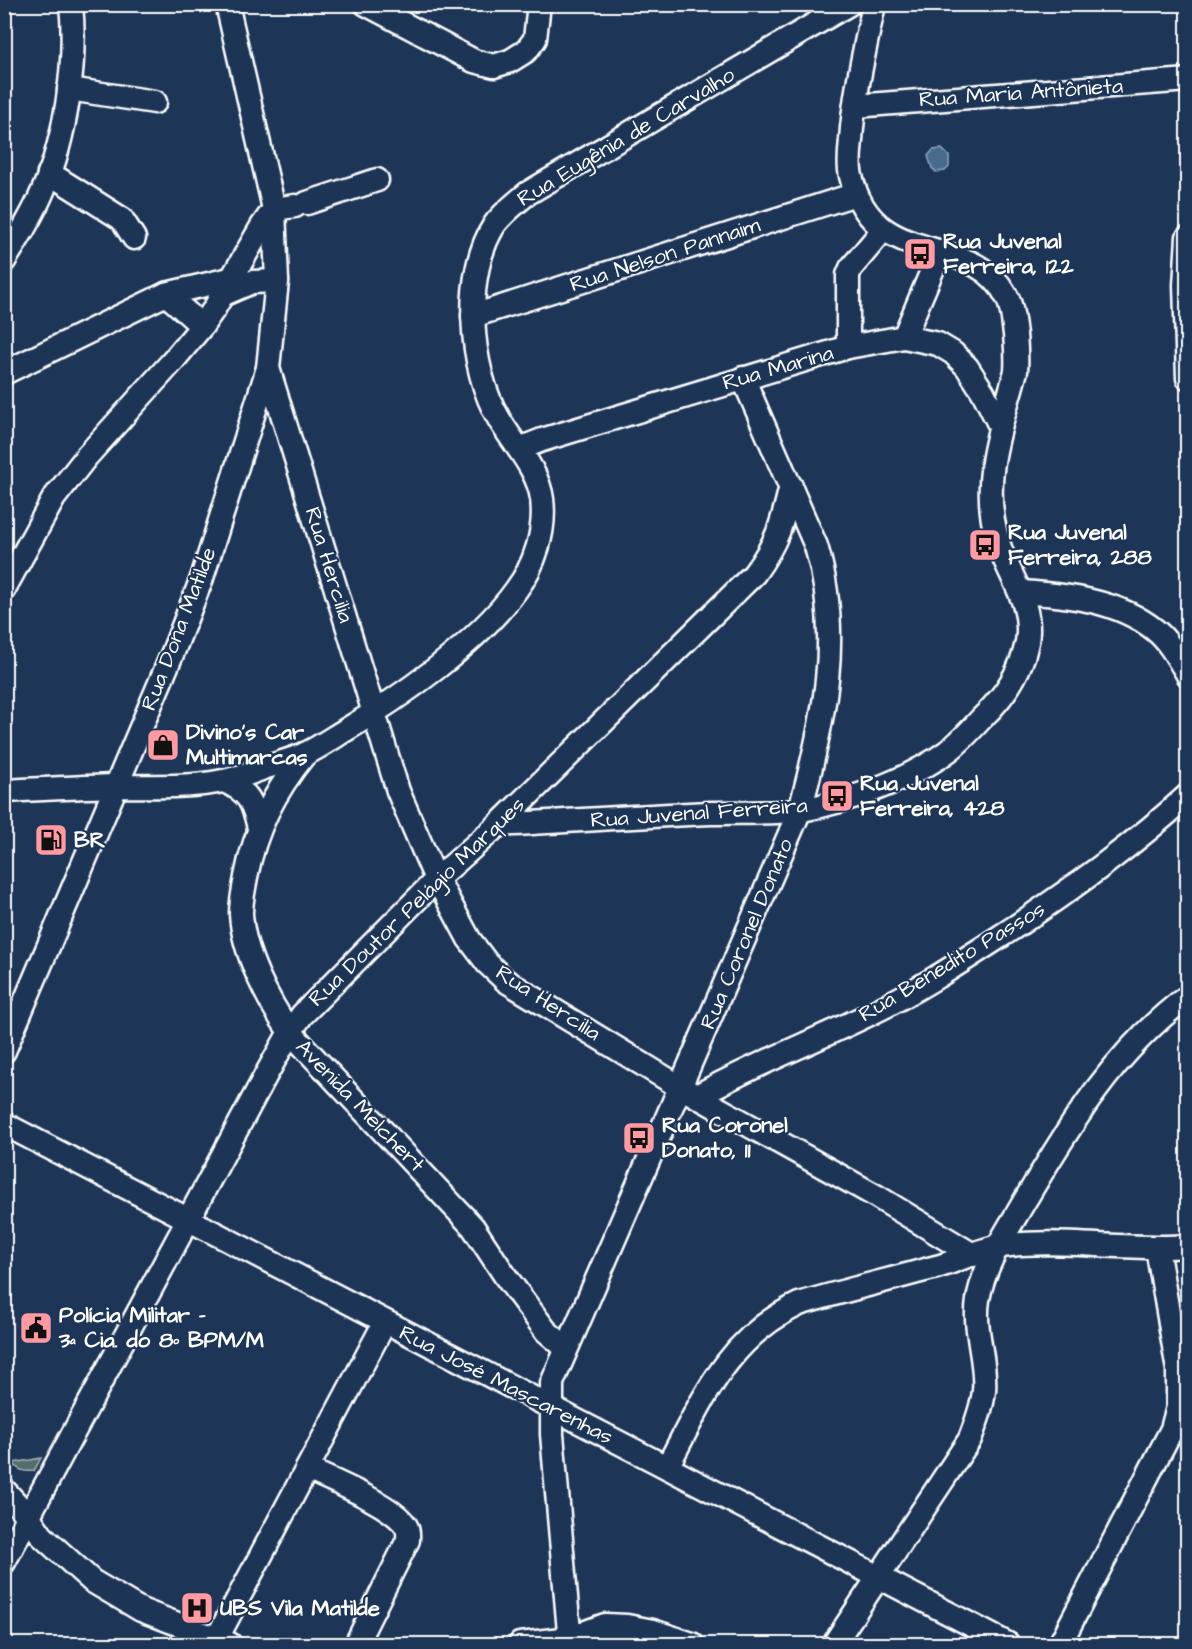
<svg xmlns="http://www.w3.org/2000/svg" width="1192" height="1649" font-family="'Architects Daughter',sans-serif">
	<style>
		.green { fill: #536e6b; stroke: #a9b6b5; stroke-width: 1.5 }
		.water { fill: #466b8d; stroke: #90a6bb; stroke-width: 1.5 }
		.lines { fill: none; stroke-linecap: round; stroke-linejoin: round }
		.minor-casing { stroke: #fff; stroke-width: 27 }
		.minor { stroke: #1d3557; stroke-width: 22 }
		.labels { text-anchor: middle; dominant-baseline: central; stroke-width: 4.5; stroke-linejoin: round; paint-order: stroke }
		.street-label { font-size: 22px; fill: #fff; stroke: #1d3557 }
		.poi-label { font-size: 22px; font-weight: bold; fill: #fff; stroke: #1d3557; text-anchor: start }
	</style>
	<rect width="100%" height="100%" fill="#1d3557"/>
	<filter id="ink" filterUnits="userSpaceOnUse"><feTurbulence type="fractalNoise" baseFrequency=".0167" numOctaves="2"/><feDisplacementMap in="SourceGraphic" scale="12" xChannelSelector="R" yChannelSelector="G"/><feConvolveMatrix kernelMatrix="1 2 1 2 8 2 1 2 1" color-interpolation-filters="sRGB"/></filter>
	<g filter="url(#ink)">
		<path class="green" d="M41,1458L34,1471C24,1472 19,1471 13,1463Z"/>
		<path class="water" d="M942,149L949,156V167L945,171L936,172L932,168L928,156L933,150Z"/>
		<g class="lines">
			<defs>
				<g id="minor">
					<path d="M366,4L474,61L494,66L510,61L526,51L535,39L539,4"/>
					<path d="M69,89L155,102"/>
					<path d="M855,106L1188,80"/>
					<path d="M49,173L122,219L134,238"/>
					<path d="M307,203L377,180"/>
					<path d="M1188,237L1185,285L1188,378"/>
					<path d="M4,261C18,239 32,216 42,193C66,139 77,63 71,4"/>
					<path d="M166,294L202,326"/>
					<path d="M222,295L252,282L277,281"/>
					<path d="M473,316L856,194"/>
					<path d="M904,337L940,252"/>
					<path d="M848,347V275L851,268L883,230"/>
					<path d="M268,368L398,791L432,870L469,939L487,963L506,981L680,1087L876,1196L973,1255"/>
					<path d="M4,373L166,294L230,279"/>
					<path d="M519,449L542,440L848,347L904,337L938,344L953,353L967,367L983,392L1000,426"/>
					<path d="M4,589L54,498L87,456L172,362L202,326L214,309L262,226L274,209L295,206"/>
					<path d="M1021,592C1066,595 1118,600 1155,630C1169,641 1179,660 1188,675"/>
					<path d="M305,754C275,791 255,829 246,877C244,889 241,901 241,914C243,952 268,1001 290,1032L473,1227L506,1277L546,1331L566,1348"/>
					<path d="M224,781C249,792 253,802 259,828"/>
					<path d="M4,791C42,789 79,787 116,786C152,786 188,788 223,781C236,779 249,773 261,769C275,764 291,760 305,754C318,748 331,739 344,731C400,698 478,643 516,590C535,565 546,531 542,499C538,469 514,445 499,419C469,369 462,274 495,224C504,212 517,202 528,193L849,4"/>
					<path d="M498,825C569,821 640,816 711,813C738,812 776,814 802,810C850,801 909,780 948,751C960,742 971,730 981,719C1003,698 1021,673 1027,642C1034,600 1005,573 996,535C981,476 1001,427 1016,371C1017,358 1016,347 1015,334C1013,322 1013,310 1008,299C974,228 873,273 851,176C848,165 850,151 851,140C854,94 865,49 874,4"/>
					<path d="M4,1051L173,652L202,578L268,368L277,281L274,209L227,4"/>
					<path d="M697,1096C753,1065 813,1042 870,1014C921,989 970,956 1018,925C1077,885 1135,844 1188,795"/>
					<path d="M4,1124L1008,1644"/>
					<path d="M667,1467C703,1400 726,1339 799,1304C846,1290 893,1279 940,1266C960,1260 980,1249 1001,1246C1062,1238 1126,1251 1188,1246"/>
					<path d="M307,1469C331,1480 393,1505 406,1526C409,1531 408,1535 408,1540L356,1644"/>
					<path d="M4,1490L29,1517L42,1536L92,1581L141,1610L230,1644"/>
					<path d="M4,1562L267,1073L290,1032L302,1015L437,879L498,825L754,574C778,541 782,524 791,486"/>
					<path d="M216,1640L385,1322"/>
					<path d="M520,1644L570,1638L605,1625L627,1626L653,1631L692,1644"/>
					<path d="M570,1644L552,1434V1383L800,810C824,721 843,636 816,546L743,378"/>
					<path d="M834,1644L970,1439C976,1423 982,1408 984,1391C987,1362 973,1330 978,1300C984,1264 1006,1233 1024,1202C1069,1126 1116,1049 1188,996"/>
					<path d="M1060,1644L1172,1429L1178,1407V1370L1157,1248"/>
				</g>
			</defs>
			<use href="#minor" class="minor-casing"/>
			<use href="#minor" class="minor"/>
		</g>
	</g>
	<defs>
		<symbol id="bus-square" viewBox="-11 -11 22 22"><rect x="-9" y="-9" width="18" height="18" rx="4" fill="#ff9aa2" stroke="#1d3557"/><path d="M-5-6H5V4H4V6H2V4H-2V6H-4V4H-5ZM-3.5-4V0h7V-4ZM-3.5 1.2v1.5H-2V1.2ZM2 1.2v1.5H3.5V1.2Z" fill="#111"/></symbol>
		<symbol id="shop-square" viewBox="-11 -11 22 22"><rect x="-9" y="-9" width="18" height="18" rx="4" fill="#ff9aa2" stroke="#1d3557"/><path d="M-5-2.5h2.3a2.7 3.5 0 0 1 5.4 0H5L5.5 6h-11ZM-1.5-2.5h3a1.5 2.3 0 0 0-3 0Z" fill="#111"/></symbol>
		<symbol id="fuel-square" viewBox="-11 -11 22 22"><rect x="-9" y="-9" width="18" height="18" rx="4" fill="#ff9aa2" stroke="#1d3557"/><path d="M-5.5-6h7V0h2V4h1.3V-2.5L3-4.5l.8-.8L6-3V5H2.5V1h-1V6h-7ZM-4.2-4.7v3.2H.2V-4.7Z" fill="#111"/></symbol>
		<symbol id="civic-square" viewBox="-11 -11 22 22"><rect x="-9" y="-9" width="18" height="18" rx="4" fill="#ff9aa2" stroke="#1d3557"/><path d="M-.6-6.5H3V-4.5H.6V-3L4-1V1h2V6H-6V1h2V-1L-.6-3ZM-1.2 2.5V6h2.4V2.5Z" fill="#111"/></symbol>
		<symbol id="hospital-square" viewBox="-11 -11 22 22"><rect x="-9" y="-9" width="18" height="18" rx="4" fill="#ff9aa2" stroke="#1d3557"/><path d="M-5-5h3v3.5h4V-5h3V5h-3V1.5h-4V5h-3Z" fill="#111"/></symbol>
	</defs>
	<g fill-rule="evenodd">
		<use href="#bus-square" x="901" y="235" width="38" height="38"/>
		<use href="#bus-square" x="966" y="526" width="38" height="38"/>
		<use href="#shop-square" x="144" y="726" width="38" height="38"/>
		<use href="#bus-square" x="818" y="777" width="38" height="38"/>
		<use href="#fuel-square" x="32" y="821" width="38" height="38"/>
		<use href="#bus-square" x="620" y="1119" width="38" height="38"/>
		<use href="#civic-square" x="17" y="1309" width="38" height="38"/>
		<use href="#hospital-square" x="178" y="1589" width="38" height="38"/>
	</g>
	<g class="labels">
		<g class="street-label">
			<text transform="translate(1021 93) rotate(-4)">Rua Maria Antônieta</text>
			<text transform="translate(626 137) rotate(-31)">Rua Eugênia de Carvalho</text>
			<text transform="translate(665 255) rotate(-18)">Rua Nelson Pannaim</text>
			<text transform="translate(778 368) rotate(-16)">Rua Marina</text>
			<text transform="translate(329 565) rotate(73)">Rua Hercilia</text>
			<text transform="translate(179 629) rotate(-69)">Rua Dona Matilde</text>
			<text transform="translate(699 813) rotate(-4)">Rua Juvenal Ferreira</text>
			<text transform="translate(417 902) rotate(-44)">Rua Doutor Pelágio Marques</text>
			<text transform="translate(747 934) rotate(-67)">Rua Coronel Donato</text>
			<text transform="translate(952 962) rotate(-31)">Rua Benedito Passos</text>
			<text transform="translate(548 1003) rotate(33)">Rua Hercilia</text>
			<text transform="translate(360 1106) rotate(46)">Avenida Melchert</text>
			<text transform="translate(506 1385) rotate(27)">Rua José Mascarenhas</text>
		</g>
		<g class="poi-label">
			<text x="943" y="241">Rua Juvenal<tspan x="943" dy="25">Ferreira, 122</tspan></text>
			<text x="1008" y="532">Rua Juvenal<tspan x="1008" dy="25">Ferreira, 288</tspan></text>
			<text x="186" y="732">Divino's Car<tspan x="186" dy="25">Multimarcas</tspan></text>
			<text x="860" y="783">Rua Juvenal<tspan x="860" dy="25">Ferreira, 428</tspan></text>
			<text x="74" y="840">BR</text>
			<text x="662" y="1125">Rua Coronel<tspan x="662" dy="25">Donato, 11</tspan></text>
			<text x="59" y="1315">Polícia Militar -<tspan x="59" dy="25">3ª Cia. do 8º BPM/M</tspan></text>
			<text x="220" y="1608">UBS Vila Matilde</text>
		</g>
	</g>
	<rect width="1192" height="1649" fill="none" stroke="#1d3557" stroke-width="24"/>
	<rect x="12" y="12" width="1168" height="1625" fill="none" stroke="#fff" stroke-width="2" filter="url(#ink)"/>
</svg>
